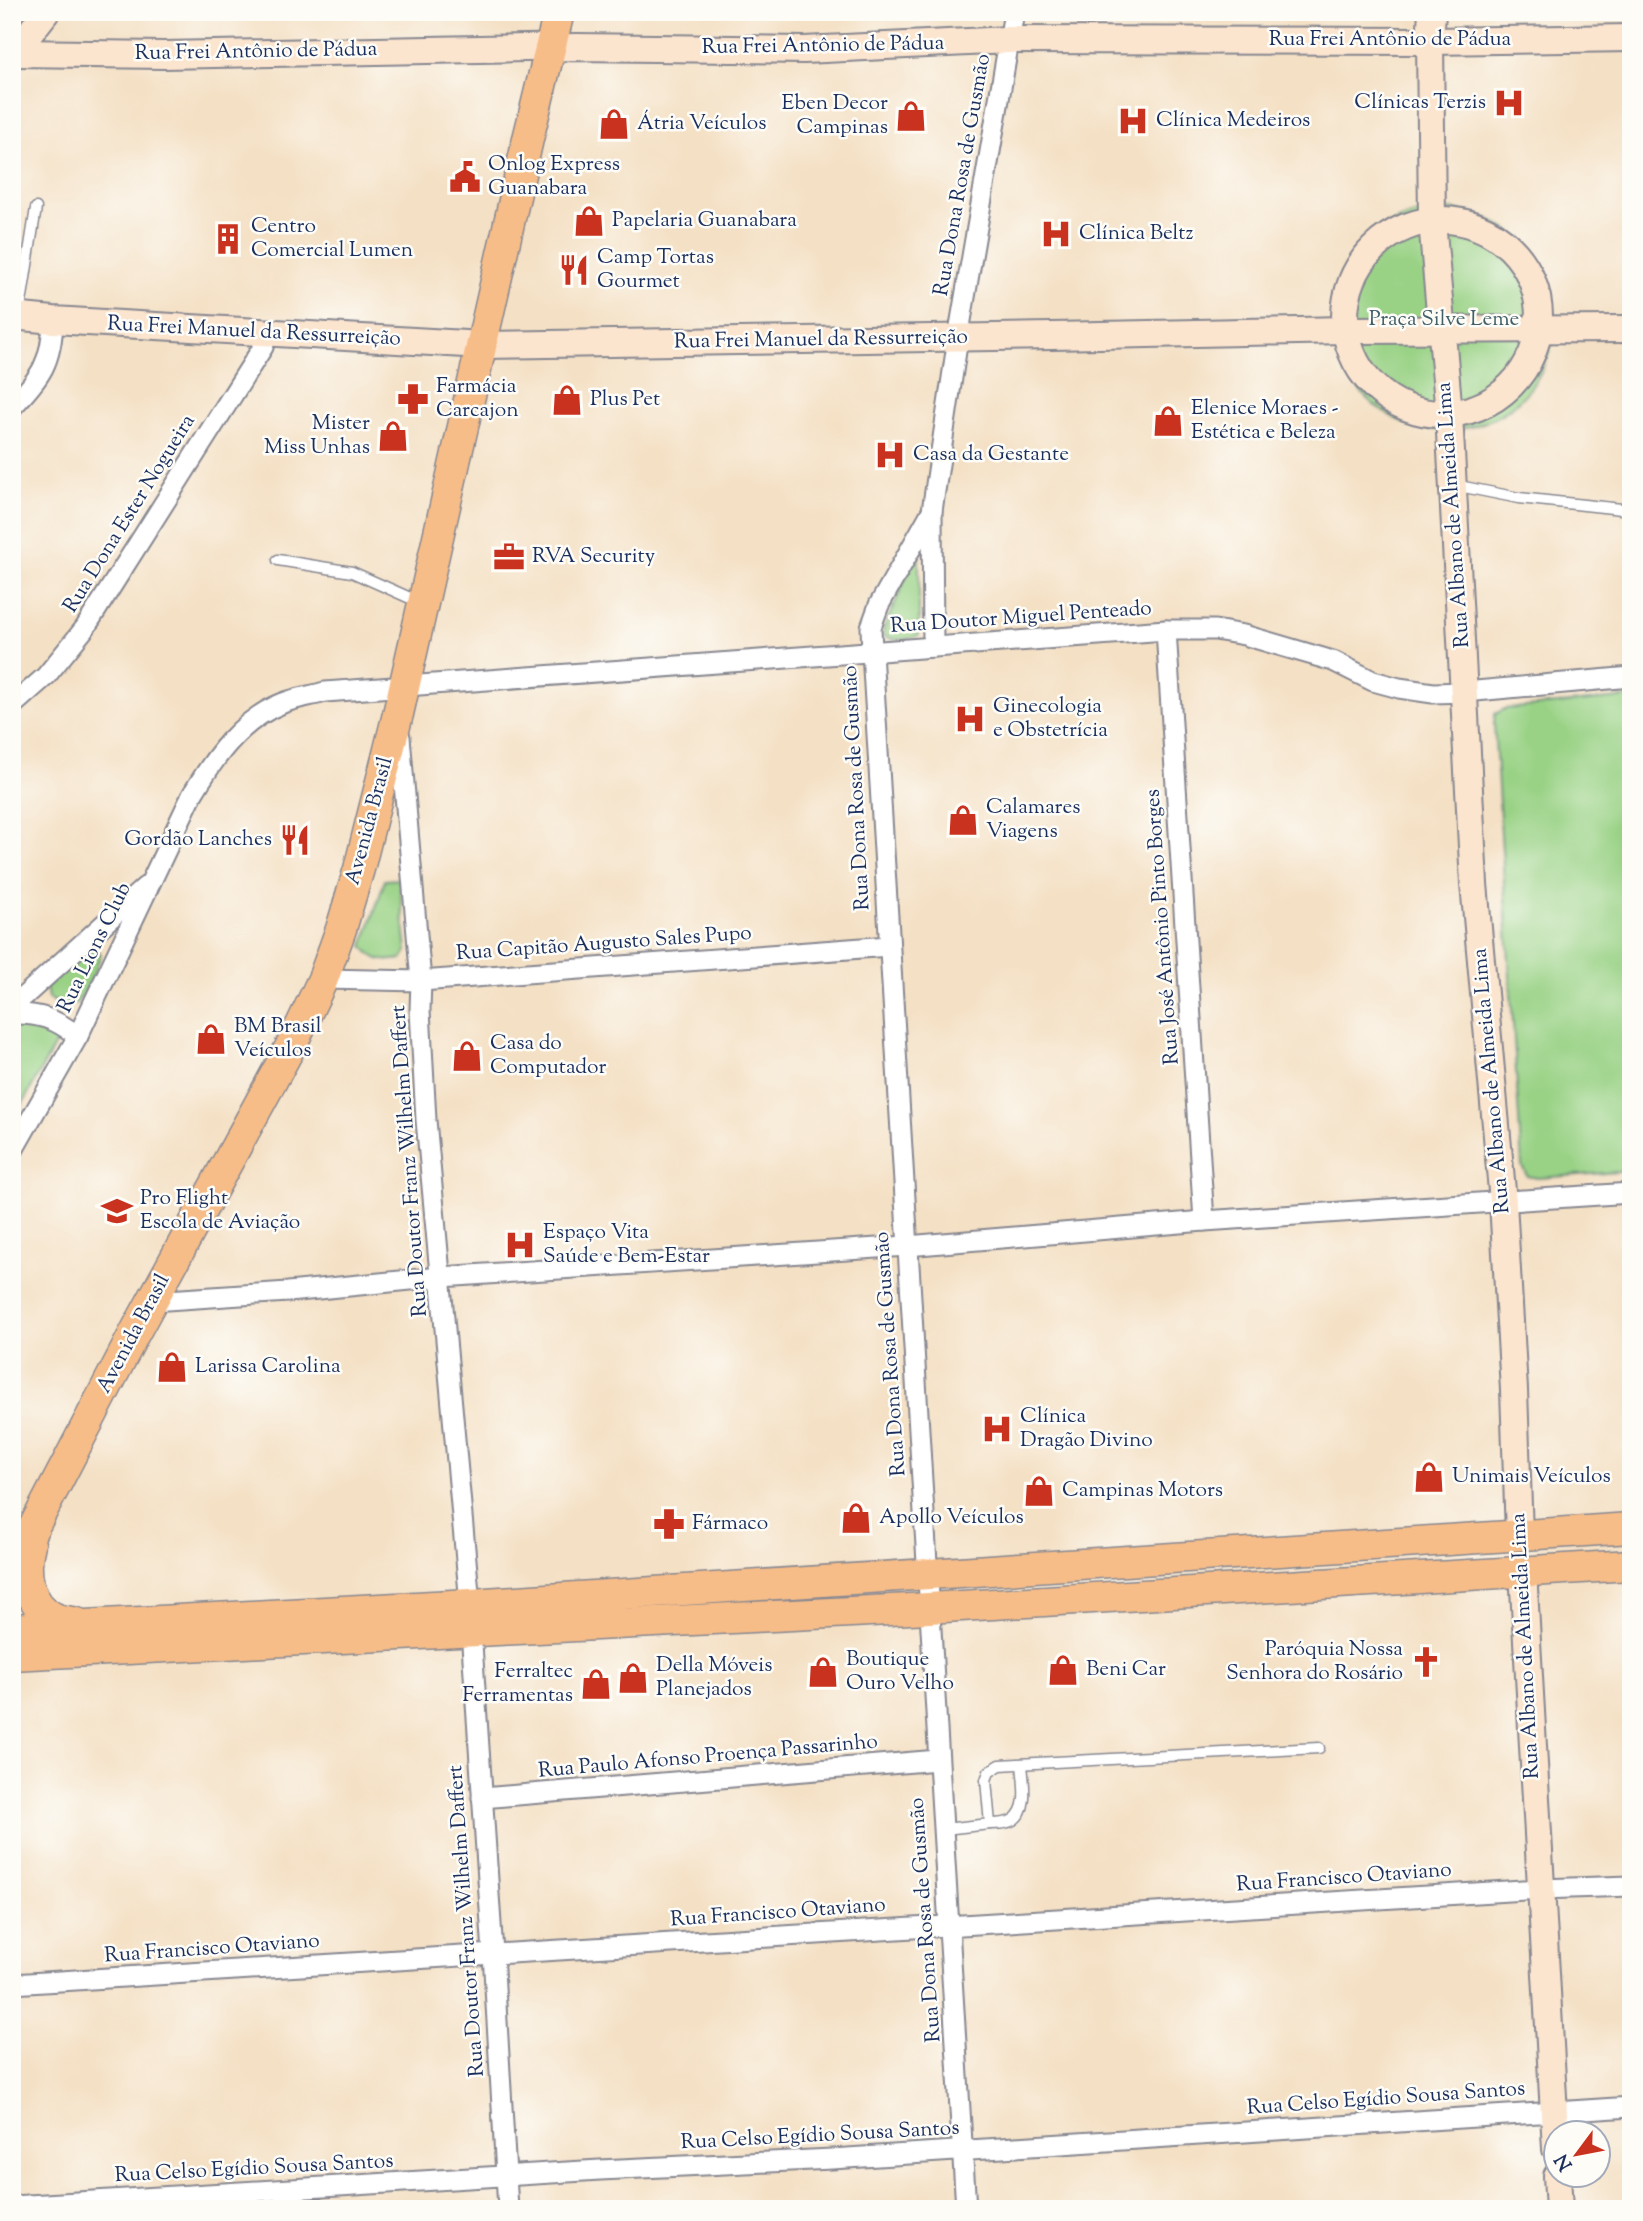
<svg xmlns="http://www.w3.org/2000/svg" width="1643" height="2221" font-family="'Sorts Mill Goudy',serif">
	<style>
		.green { fill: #99d285; stroke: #5a8072; stroke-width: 2 }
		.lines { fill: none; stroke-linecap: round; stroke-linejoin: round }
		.lane-casing { stroke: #888891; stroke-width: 13 }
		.street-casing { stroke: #888891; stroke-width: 23 }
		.secondary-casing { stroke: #888891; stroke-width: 30 }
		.primary-casing { stroke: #888891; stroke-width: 33 }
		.lane { stroke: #fff; stroke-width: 10 }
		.street { stroke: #fff; stroke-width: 19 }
		.secondary { stroke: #fce5cf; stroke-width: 26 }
		.primary { stroke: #f7bd88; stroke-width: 30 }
		.labels { text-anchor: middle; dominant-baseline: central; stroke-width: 5; stroke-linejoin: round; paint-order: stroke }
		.street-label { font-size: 21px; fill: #1b2f5e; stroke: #fdfcf7 }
		.poi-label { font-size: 21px; fill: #1b2f5e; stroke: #fdfcf7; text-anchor: start }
		.park-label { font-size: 21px; fill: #41606a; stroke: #fdfcf7 }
	</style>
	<rect width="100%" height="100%" fill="#fdfcf7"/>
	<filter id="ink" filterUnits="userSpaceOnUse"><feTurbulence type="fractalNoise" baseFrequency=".0143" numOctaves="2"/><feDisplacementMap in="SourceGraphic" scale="14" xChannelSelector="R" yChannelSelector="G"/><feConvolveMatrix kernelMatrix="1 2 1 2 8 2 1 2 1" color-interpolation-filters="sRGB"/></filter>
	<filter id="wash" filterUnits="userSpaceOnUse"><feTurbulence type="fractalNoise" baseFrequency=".00686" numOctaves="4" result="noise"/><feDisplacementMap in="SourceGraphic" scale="28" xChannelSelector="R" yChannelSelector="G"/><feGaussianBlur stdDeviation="1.57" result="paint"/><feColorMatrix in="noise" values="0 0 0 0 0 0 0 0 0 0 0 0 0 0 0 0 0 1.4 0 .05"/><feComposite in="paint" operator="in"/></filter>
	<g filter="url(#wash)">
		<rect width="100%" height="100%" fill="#f4e0c4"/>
		<g class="green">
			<circle cx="1444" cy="320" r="110"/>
			<path d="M919,549V635C910,640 894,641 885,637L883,630Z"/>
			<path d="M1631,697V1171L1538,1178L1527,1176L1522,1166L1494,724L1495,714L1505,709Z"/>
			<path d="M399,879L407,951L402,959C383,962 375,962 363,946L385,880Z"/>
			<path d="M94,947L101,954C96,972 88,989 76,1004L63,1006L48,998L46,987L84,949Z"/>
			<path d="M24,1022L55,1027L58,1039L12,1123V1028Z"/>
		</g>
	</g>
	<g filter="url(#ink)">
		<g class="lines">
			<defs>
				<g id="lane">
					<path d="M19,316L36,208"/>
					<path d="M1454,485L1519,498L1631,510"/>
					<path d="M278,560L352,572L419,602"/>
					<path d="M990,1824C997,1824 1007,1824 1013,1820C1030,1809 1023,1781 1022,1764"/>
					<path d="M944,1829L990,1824L986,1780L989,1772L1000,1765L1319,1748"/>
				</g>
				<g id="street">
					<path d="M12,407C41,377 52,362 53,320"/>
					<path d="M932,511L879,605L871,627L872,652L966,2209"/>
					<path d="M1166,630L1204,1221"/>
					<path d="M933,647L932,511L958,338L1014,12"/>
					<path d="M12,706L46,676L85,628L263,347L268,332"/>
					<path d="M400,737L421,981L420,1010L426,1120L470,1604"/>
					<path d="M323,979L421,981L889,946"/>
					<path d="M12,1007L145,887"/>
					<path d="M12,1014C40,1013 55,1019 78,1036"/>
					<path d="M12,1152L78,1036L192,795C214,758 240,720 283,703C296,698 311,696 325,692L1166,630H1215L1244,635L1333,661L1373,681L1399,688L1433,693L1465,692L1631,677"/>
					<path d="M152,1301L288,1292L441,1277L907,1246L1204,1221L1631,1193"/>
					<path d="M471,1630L493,1953L508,2209"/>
					<path d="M482,1798L938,1760"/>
					<path d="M12,1984L1540,1889L1631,1886"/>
					<path d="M12,2206L600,2170L832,2159L1631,2107"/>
				</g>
				<g id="secondary">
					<path d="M1432,12L1430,41L1432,221L1449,414L1474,884L1503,1202L1514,1390L1519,1535"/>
					<path d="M15,53L164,55L577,47L804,50L1009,40L1430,41L1631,38"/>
					<path d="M12,56L46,12"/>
					<circle cx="1442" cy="317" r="97"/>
					<path d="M12,316L53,320L483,345L1052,336L1345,330L1631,329"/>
					<path d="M1523,1571L1556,2149"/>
					<path d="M1557,2176L1559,2209"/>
				</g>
				<g id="primary">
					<path d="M30,1544C23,1571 27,1605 55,1618C61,1621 70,1621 77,1623"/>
					<path d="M12,1569L134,1334L293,1042L323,979L341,929L359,869L398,714L528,139L559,12"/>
					<path d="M12,1629L470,1604L1631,1528"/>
					<path d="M12,1655L929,1608L1631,1565"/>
				</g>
			</defs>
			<use href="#lane" class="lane-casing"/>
			<use href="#street" class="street-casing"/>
			<use href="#secondary" class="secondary-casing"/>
			<use href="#primary" class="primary-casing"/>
			<use href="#lane" class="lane"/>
			<use href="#street" class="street"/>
			<use href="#secondary" class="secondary"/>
			<use href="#primary" class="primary"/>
		</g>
	</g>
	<defs>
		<symbol id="hospital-bare" viewBox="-9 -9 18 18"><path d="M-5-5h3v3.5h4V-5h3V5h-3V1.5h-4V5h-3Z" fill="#c8321e" stroke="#fdfcf7" stroke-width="2.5" paint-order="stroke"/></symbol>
		<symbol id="shop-bare" viewBox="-9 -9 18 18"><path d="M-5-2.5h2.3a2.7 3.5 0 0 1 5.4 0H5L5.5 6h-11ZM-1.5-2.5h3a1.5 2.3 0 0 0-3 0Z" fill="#c8321e" stroke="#fdfcf7" stroke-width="2.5" paint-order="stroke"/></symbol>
		<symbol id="civic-bare" viewBox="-9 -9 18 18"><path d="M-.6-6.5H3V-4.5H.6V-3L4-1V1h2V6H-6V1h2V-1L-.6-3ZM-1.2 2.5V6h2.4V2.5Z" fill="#c8321e" stroke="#fdfcf7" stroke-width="2.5" paint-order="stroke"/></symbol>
		<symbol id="building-bare" viewBox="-9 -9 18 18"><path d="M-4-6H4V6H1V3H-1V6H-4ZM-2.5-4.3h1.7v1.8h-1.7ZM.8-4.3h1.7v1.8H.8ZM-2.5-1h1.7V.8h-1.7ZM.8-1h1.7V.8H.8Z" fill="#c8321e" stroke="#fdfcf7" stroke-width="2.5" paint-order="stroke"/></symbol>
		<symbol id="restaurant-bare" viewBox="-9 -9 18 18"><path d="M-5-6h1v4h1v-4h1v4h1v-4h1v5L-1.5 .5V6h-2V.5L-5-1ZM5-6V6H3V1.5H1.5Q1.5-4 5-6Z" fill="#c8321e" stroke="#fdfcf7" stroke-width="2.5" paint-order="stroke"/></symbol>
		<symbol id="pharmacy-bare" viewBox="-9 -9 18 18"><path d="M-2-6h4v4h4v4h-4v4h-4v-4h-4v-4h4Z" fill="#c8321e" stroke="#fdfcf7" stroke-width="2.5" paint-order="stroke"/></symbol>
		<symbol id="office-bare" viewBox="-9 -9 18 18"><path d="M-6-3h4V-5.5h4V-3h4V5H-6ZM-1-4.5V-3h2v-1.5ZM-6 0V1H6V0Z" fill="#c8321e" stroke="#fdfcf7" stroke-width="2.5" paint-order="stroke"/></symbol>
		<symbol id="university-bare" viewBox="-9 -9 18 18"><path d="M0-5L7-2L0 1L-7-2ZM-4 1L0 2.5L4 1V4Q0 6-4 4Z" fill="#c8321e" stroke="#fdfcf7" stroke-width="2.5" paint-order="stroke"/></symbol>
		<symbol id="church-bare" viewBox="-9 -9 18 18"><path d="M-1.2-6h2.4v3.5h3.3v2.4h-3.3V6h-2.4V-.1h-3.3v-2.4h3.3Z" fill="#c8321e" stroke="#fdfcf7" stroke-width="2.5" paint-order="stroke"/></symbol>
	</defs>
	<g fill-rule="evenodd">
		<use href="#hospital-bare" x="1487" y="81" width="44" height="44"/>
		<use href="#shop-bare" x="889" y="94" width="44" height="44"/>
		<use href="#hospital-bare" x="1111" y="99" width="44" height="44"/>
		<use href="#shop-bare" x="592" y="102" width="44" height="44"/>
		<use href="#civic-bare" x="443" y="155" width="44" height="44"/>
		<use href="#shop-bare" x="567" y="199" width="44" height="44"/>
		<use href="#hospital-bare" x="1034" y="212" width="44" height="44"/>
		<use href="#building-bare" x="206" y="217" width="44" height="44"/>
		<use href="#restaurant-bare" x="552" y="248" width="44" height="44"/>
		<use href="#pharmacy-bare" x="391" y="377" width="44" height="44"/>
		<use href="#shop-bare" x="545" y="378" width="44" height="44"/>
		<use href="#shop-bare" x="1146" y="399" width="44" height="44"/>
		<use href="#shop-bare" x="371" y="414" width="44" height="44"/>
		<use href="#hospital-bare" x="868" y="433" width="44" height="44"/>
		<use href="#office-bare" x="487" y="535" width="44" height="44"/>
		<use href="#hospital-bare" x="948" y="697" width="44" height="44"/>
		<use href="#shop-bare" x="941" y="798" width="44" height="44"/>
		<use href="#restaurant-bare" x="273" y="818" width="44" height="44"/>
		<use href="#shop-bare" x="189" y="1017" width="44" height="44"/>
		<use href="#shop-bare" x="445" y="1034" width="44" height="44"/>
		<use href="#university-bare" x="95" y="1189" width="44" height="44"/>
		<use href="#hospital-bare" x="498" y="1223" width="44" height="44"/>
		<use href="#shop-bare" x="150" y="1345" width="44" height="44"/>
		<use href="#hospital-bare" x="975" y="1407" width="44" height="44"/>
		<use href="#shop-bare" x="1407" y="1455" width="44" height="44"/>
		<use href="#shop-bare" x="1017" y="1469" width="44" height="44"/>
		<use href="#shop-bare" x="834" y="1496" width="44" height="44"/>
		<use href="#pharmacy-bare" x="647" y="1502" width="44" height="44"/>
		<use href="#church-bare" x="1404" y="1640" width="44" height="44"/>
		<use href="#shop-bare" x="1041" y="1648" width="44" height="44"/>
		<use href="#shop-bare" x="801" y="1650" width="44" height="44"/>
		<use href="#shop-bare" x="611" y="1656" width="44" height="44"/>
		<use href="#shop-bare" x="574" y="1662" width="44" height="44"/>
	</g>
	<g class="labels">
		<g class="street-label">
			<text x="1390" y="40">Rua Frei Antônio de Pádua</text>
			<text transform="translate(823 46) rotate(-1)">Rua Frei Antônio de Pádua</text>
			<text transform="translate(256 52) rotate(-1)">Rua Frei Antônio de Pádua</text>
			<text transform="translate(963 175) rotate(-80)">Rua Dona Rosa de Gusmão</text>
			<text transform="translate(254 332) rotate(3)">Rua Frei Manuel da Ressurreição</text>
			<text transform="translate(821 340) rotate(-1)">Rua Frei Manuel da Ressurreição</text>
			<text transform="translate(130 514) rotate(-58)">Rua Dona Ester Nogueira</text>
			<text transform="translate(1454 515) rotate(-94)">Rua Albano de Almeida Lima</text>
			<text transform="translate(1021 618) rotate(-4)">Rua Doutor Miguel Penteado</text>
			<text transform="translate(857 788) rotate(-93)">Rua Dona Rosa de Gusmão</text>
			<text transform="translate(370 821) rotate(-75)">Avenida Brasil</text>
			<text transform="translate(1163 927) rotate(-94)">Rua José Antônio Pinto Borges</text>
			<text transform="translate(604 944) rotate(-4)">Rua Capitão Augusto Sales Pupo</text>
			<text transform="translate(95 948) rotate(-64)">Rua Lions Club</text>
			<text transform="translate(1492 1081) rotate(-95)">Rua Albano de Almeida Lima</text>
			<text transform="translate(410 1161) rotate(-94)">Rua Doutor Franz Wilhelm Daffert</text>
			<text transform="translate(134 1334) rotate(-62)">Avenida Brasil</text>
			<text transform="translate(891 1354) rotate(-94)">Rua Dona Rosa de Gusmão</text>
			<text transform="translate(1526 1646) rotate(-93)">Rua Albano de Almeida Lima</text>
			<text transform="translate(708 1757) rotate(-5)">Rua Paulo Afonso Proença Passarinho</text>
			<text transform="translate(1344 1878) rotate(-4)">Rua Francisco Otaviano</text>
			<text transform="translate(778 1913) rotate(-4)">Rua Francisco Otaviano</text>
			<text transform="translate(926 1920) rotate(-94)">Rua Dona Rosa de Gusmão</text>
			<text transform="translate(467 1921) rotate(-94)">Rua Doutor Franz Wilhelm Daffert</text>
			<text transform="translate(212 1949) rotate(-4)">Rua Francisco Otaviano</text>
			<text transform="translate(1386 2099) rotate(-4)">Rua Celso Egídio Sousa Santos</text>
			<text transform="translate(820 2136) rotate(-3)">Rua Celso Egídio Sousa Santos</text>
			<text transform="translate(254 2169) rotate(-3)">Rua Celso Egídio Sousa Santos</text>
		</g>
		<g class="poi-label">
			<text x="1486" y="103" text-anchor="end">Clínicas Terzis</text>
			<text x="888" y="104" text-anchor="end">Eben Decor<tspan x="888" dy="24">Campinas</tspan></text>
			<text x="1156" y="121">Clínica Medeiros</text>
			<text x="637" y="124">Átria Veículos</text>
			<text x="488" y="165">Onlog Express<tspan x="488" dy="24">Guanabara</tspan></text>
			<text x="612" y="221">Papelaria Guanabara</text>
			<text x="251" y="227">Centro<tspan x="251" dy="24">Comercial Lumen</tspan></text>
			<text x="1079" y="234">Clínica Beltz</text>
			<text x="597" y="258">Camp Tortas<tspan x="597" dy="24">Gourmet</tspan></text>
			<text x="436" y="387">Farmácia<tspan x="436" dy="24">Carcajon</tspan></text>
			<text x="590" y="400">Plus Pet</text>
			<text x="1191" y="409">Elenice Moraes -<tspan x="1191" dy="24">Estética e Beleza</tspan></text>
			<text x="370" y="424" text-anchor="end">Mister<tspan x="370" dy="24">Miss Unhas</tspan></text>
			<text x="913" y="455">Casa da Gestante</text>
			<text x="532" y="557">RVA Security</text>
			<text x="993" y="707">Ginecologia<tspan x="993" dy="24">e Obstetrícia</tspan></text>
			<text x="986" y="808">Calamares<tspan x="986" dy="24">Viagens</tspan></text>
			<text x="272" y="840" text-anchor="end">Gordão Lanches</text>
			<text x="234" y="1027">BM Brasil<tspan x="234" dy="24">Veículos</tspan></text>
			<text x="490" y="1044">Casa do<tspan x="490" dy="24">Computador</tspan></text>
			<text x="140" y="1199">Pro Flight<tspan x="140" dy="24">Escola de Aviação</tspan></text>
			<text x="543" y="1233">Espaço Vita<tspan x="543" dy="24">Saúde e Bem-Estar</tspan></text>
			<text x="195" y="1367">Larissa Carolina</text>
			<text x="1020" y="1417">Clínica<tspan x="1020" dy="24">Dragão Divino</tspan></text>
			<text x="1452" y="1477">Unimais Veículos</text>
			<text x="1062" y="1491">Campinas Motors</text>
			<text x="879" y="1518">Apollo Veículos</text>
			<text x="692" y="1524">Fármaco</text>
			<text x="1403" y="1650" text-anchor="end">Paróquia Nossa<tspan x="1403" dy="24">Senhora do Rosário</tspan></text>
			<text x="846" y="1660">Boutique<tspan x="846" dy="24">Ouro Velho</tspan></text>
			<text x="656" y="1666">Della Móveis<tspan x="656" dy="24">Planejados</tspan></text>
			<text x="1086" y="1670">Beni Car</text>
			<text x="573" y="1672" text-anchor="end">Ferraltec<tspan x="573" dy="24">Ferramentas</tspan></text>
		</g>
		<g class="park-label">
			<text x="1444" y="320">Praça Silve Leme</text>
		</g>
	</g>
	<rect width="1643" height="2221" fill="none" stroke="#fdfcf7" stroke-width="42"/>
	<g transform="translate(1577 2154) rotate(238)"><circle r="33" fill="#fdfcf7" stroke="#a3aaba" stroke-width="2"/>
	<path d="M0-5L12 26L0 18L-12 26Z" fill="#c8321e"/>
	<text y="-10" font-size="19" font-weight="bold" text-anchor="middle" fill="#1b2f5e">N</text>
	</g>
</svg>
